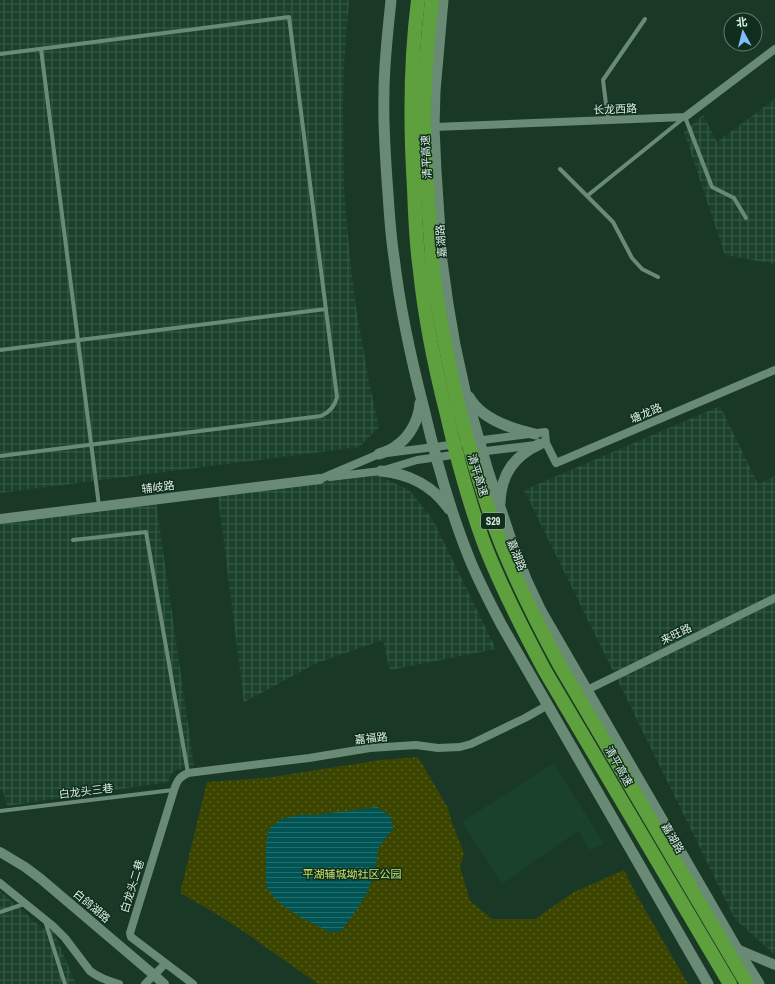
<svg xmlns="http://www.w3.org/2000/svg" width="775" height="984" font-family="'Archivo Narrow','Noto Sans SC',sans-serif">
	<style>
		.built { fill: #1a412a }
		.industrial { fill: url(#industrial-grid) }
		.park { fill: url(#park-dots) }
		.water { fill: url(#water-rules) }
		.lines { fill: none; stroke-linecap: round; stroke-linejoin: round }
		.service { stroke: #698a74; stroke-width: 4 }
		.minor { stroke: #698a74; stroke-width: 8 }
		.tertiary { stroke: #698a74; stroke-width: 10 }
		.secondary { stroke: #698a74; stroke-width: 11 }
		.motorway { stroke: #5e9f3e; stroke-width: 14 }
		.labels { text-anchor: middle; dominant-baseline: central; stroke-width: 3; stroke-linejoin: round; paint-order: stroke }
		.shield { fill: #102e1d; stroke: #a0b5a8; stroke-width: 1 }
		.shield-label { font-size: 10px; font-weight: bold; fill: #ddefe3 }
		.street-label { font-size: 11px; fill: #ddefe3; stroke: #102e1d }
		.park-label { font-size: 11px; fill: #cce069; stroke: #102e1d }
	</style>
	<defs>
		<pattern id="industrial-grid" width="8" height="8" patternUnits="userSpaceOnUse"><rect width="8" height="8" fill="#1a412a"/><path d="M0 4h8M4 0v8" fill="none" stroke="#3b5d49"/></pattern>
		<pattern id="park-dots" width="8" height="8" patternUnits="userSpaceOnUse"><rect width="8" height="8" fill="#3c4500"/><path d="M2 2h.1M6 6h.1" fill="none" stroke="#586025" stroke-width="1.8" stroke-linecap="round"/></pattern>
		<pattern id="water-rules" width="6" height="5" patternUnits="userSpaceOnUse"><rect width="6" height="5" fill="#005453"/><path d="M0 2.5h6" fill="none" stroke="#256d6c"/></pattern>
	</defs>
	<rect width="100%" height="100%" fill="#1a3826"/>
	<path class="built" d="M554,763L604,844L590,850L578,831L502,884L462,822Z"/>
	<g class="industrial">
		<path d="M0,0H349L344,65L343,106L344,187L347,227L351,267L356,308L370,387L379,427L359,447L0,493Z"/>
		<path d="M775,99V264L725,255L684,132L703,115L717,142Z"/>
		<path d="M720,406L758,484L775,476V955L735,919L524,490Z"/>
		<path d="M379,476L409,490L433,520L496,649L390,670L383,640L317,663L244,702L218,496L293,485Z"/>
		<path d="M156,502L194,766L173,771L168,782L7,806L3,790L0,791V524Z"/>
		<path d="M0,891L43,929L52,928L76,984H0Z"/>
	</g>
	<path class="park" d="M418,757L448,808L451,820L464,853L460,867L470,901L492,919H535L574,892L624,870L636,894L688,984H318L246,933L215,913L180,893L207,782L266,778L380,760Z"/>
	<path class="water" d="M377,807L391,817L393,829L379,847L374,875L366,895L357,909L341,931L330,932L302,918L285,907L273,897L266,885V842L269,829L281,819L298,815H315Z"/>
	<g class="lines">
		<g class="service">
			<path d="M41,49L99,506"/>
			<path d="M0,54L289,17L337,397C335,406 330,412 321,416L0,456"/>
			<path d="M608,120L603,80L645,19"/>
			<path d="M560,169L613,222L632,258L642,269L658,277"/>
			<path d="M587,196L685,117L712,187L734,198L746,218"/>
			<path d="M0,350L326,309"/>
			<path d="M73,540L146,532L188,773"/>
			<path d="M0,811L173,790"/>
			<path d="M0,912L24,904"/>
			<path d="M45,921L65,984"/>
		</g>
		<g class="minor">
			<path d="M434,127L685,117L775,49"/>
			<path d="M475,441L545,432L546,443L556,463L775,370"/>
			<path d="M478,452L536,445"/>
			<path d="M330,477L381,471L417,460L460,454"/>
			<path d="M320,479L379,454L458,444"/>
			<path d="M587,690L775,598"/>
			<path d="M0,883L53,926L65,938L90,971C99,978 108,981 119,984"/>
			<path d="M145,984L165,964"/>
			<path d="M193,984L131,937L130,933L174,790C177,781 179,777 188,773L309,758L370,748L416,745L438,748L460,747L471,744L525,718L548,705"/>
		</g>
		<g class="tertiary">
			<path d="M0,519L320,479"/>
			<path d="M0,852L25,867L41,879L154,975L164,984"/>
			<path d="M737,949L775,965"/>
		</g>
		<g class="secondary">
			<path d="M391,0C388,31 384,62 384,93C383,122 385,151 387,180C389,206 390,232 394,257C400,309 411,359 424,409C436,460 450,511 470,560C479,582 490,603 501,624L708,984"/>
			<path d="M443,0L435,91L434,127L436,171L442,261L448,304L455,345L465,391L488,471L511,540L526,579L541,611L737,949L759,984"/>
			<path d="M469,397C481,419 512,429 535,434"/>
			<path d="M379,454C385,452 391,450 396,446C410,437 419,419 420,403"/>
			<path d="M381,471C410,474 432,485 449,509"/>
			<path d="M500,503C501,474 514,456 540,444"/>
		</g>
		<g class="motorway">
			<path d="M418,0C410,63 410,125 414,188C415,216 416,244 420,271C425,320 435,368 447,415C457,459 469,503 485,546C502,589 523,630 545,671L730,984"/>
			<path d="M432,0C428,35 425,71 424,107C424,132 425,157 427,183C429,219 431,256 436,293C442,331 450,370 459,408C471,455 484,501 502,546C519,587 538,625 559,664L747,984"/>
		</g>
	</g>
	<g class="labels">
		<rect class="shield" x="481" y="513" width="24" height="16" rx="3"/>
		<g class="shield-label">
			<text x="493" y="521">S29</text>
		</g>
		<g class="street-label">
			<text transform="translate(615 109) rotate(-2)">长龙西路</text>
			<text transform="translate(426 157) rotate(-93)">清平高速</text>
			<text transform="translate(441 241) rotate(-94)">嘉湖路</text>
			<text transform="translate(646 413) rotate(-23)">塘龙路</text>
			<text transform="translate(478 475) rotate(73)">清平高速</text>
			<text transform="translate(158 487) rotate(-7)">辅岐路</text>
			<text transform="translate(517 555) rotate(68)">嘉湖路</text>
			<text transform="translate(676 634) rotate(-26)">来旺路</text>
			<text transform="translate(371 738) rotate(-6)">嘉福路</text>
			<text transform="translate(619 766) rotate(60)">清平高速</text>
			<text transform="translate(86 791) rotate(-7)">白龙头三巷</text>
			<text transform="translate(673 838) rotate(60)">嘉湖路</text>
			<text transform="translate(132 886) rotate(-73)">白龙头二巷</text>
			<text transform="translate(92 906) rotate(40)">白鸽湖路</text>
		</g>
		<g class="park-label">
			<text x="352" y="874">平湖辅城坳社区公园</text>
		</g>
	</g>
	<g transform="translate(743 32) rotate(353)"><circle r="19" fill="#102e1d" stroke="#627b6c"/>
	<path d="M0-3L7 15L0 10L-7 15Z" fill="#82bcfa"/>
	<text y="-6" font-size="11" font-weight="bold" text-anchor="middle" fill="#ddefe3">北</text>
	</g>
</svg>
